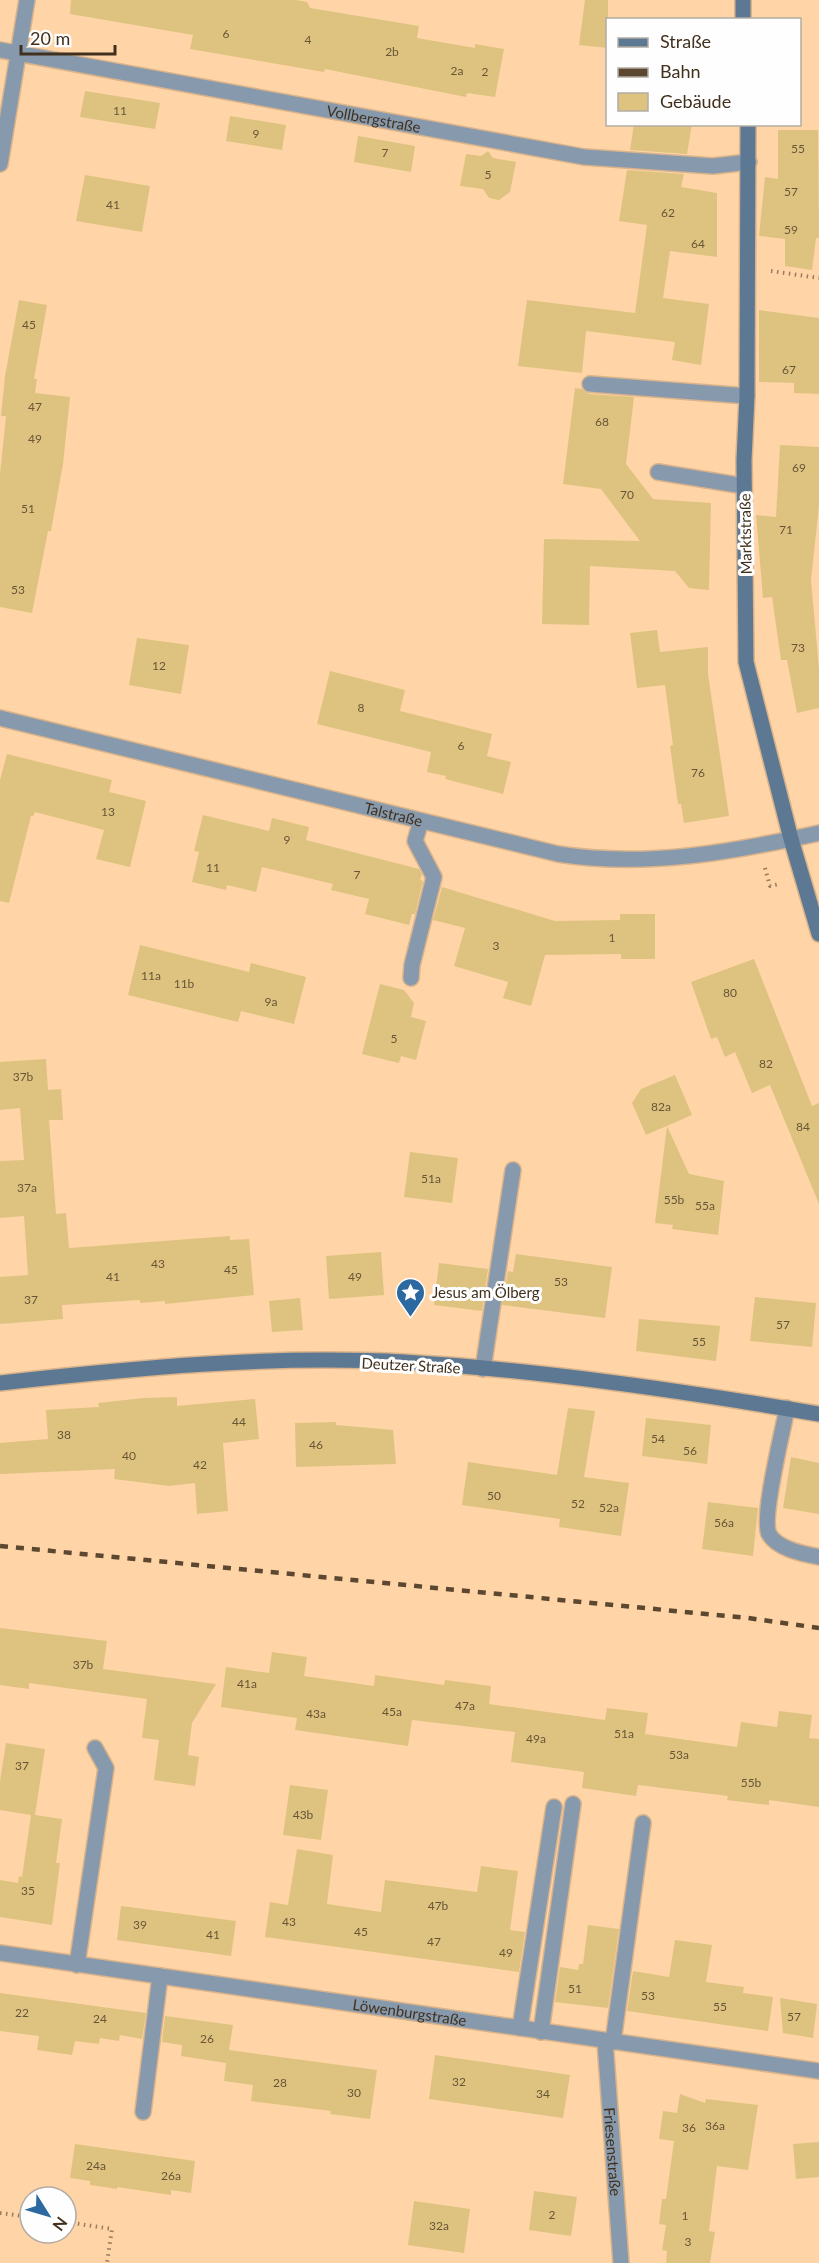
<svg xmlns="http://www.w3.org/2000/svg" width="819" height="2263" font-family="Lato,sans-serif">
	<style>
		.building { fill: #dec380 }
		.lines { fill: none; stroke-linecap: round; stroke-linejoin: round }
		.lane-casing { stroke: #d9b38b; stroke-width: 18 }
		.street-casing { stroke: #d9b38b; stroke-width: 18 }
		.secondary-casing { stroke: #d9b38b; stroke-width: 18 }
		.path { stroke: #9b7d5e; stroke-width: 4; stroke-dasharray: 1.5 4.5; stroke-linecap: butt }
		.lane { stroke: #8799ac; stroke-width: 15 }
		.street { stroke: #8799ac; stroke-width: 15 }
		.secondary { stroke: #5d7893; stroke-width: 15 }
		.rail { stroke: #5c4731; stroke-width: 4.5; stroke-dasharray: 8 8; stroke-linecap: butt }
		.labels { text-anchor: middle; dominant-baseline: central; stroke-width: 6; stroke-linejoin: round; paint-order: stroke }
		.number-label { font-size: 12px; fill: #685536 }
		.street-label { font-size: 15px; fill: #41301e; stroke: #fefefe }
		.poi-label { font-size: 15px; fill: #41301e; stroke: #fefefe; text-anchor: start }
	</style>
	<rect width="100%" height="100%" fill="#ffd4a6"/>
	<g class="building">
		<path d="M71,0H296L307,2L310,8L419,26L417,38L475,48V44L504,49L495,97L467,93L466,97L325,69L324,72L190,49L193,35L70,14Z"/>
		<path d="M585,0H608V48L579,45Z"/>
		<path d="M85,91L160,103L155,129L80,117Z"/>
		<path d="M230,116L286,125L282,150L226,141Z"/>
		<path d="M634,124H692L687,154L630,150Z"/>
		<path d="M778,130H818L819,238H816L812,270L785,266V239L759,236L765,177L778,179Z"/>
		<path d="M358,136L415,146L411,172L354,162Z"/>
		<path d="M488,151L493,158L516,162L510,192L499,200L489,198L483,189L460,186L466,154L481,156Z"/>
		<path d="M627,170L684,174L681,187L717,193V257L670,251L663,298L709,304L701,365L672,360L675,342L586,331L582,373L518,366L527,300L635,313L647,225L619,221Z"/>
		<path d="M85,175L150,186L142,232L76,221Z"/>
		<path d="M19,300L47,305L34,379H37L35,393L70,397L63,464L51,531H48L32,613L0,607V474L6,416H1L5,376Z"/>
		<path d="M759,310L819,318V394L794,393V383L759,382Z"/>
		<path d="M575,388L582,389L589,394L634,397L626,464L653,499L711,503L709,590L689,588L675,571L590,566L589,625L542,624L544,539L640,541L601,489L563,484Z"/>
		<path d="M780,445L819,447V505L811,580L819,669V708L797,713L787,660H781L772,597L763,598L756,515L776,517Z"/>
		<path d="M657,630L660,652L708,647V674L729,816L684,823L681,804H678L670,746L673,745L665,685L637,688L630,633Z"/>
		<path d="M137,638L189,645L181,694L129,685Z"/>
		<path d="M330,671L405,690L400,711L492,734L487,756L511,762L503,794L445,779L446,776L427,772L431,752L317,724Z"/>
		<path d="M7,754L112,780L109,792L146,801L130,867L96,859L104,830L35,812L33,816H31L9,903L0,901V780Z"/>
		<path d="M203,815L269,831L272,818L309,827L306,840L419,869L422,874L420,880L423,881L415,914H412L409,925L365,914L369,899L331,890L333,884L262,867L256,892L227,885L226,890L192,882L199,852L194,851Z"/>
		<path d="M442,887L555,921L620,920V914H655V959H621V954L545,955L531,1006L503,998L508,982L454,966L465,928L433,920Z"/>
		<path d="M140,945L249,972L251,963L306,977L294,1024L241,1011L238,1022L128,995Z"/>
		<path d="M754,959L812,1106L819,1103V1204L770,1085L752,1093L735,1052L725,1057L717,1037L711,1039L691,982Z"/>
		<path d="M380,984L404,990L414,1003L411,1017L426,1021L416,1060L401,1056L399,1063L362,1054Z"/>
		<path d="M46,1059L48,1090L61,1089L63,1120H49L56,1214L66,1213L69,1248L230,1236V1240L249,1239L254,1295L165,1304V1301L140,1303V1300L62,1305L63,1319L0,1324V1277L28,1275L24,1216L0,1218V1161L24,1160L20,1108L0,1110V1062Z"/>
		<path d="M675,1075L692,1115L646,1135L632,1103L641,1089Z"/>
		<path d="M667,1126L689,1174L724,1181L718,1235L672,1229L673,1225L655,1223Z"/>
		<path d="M410,1152L458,1158L452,1203L404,1197Z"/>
		<path d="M381,1252L384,1295L329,1299L326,1256Z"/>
		<path d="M516,1254L612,1267L605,1318L502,1305L508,1271L513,1272Z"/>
		<path d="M439,1263L488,1269L482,1311L434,1305Z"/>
		<path d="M755,1297L816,1303L812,1347L750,1341Z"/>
		<path d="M300,1298L303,1330L272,1332L269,1301Z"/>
		<path d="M639,1319L720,1326L716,1361L636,1351Z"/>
		<path d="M177,1397V1406L255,1399L259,1439L223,1443L228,1511L197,1514L195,1483L169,1486L114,1479L115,1469L0,1474V1443L48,1439L46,1410L99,1407L98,1403L143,1398Z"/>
		<path d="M568,1408L595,1411L584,1477L629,1483L621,1536L559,1527L560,1519L462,1505L468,1462L557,1475Z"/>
		<path d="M646,1418L711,1425L707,1464L642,1456Z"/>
		<path d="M336,1422V1425L393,1430L396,1464L296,1467L295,1423Z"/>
		<path d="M791,1457L819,1463V1514L783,1508Z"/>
		<path d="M708,1502L758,1508L753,1556L702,1549Z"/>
		<path d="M0,1628L107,1641L103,1669L216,1684L192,1723L188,1755L199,1757L195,1786L154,1780L159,1740L142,1738L147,1699L29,1683V1689L0,1685Z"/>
		<path d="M272,1652L307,1657L304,1676L374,1686L375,1675L444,1685L445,1680L491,1686L489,1704L605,1720L607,1708L648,1713L645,1734L737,1747L741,1722L777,1727L779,1711L812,1715L809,1738L819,1739V1807L769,1800V1805L727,1800L728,1796L638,1785L636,1796L582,1788L584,1772L511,1762L515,1732L412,1720L408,1746L295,1730L297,1718L221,1707L226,1667L269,1673Z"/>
		<path d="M6,1743L45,1749L35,1815L62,1819L56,1863H60L52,1925L0,1917V1880L18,1883L19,1876L22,1877L31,1815L0,1810V1781Z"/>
		<path d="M290,1785L328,1790L321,1840L283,1835Z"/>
		<path d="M297,1849L333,1855L327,1904L381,1912L385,1880L477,1892L481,1866L518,1871L510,1930L525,1932L519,1972L265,1937L270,1902L288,1905Z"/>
		<path d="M121,1906L236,1921L231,1956L117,1940Z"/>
		<path d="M588,1925L619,1929L608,2008L555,2002L560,1967L578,1970L579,1964H583Z"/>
		<path d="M675,1940L712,1945L706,1982L744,1987L743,1993L773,1997L768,2031L627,2011L633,1971L669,1977Z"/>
		<path d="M0,1993L146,2013L142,2039L120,2035L119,2041L100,2038L99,2044L75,2041L72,2055L37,2050L39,2036L0,2031Z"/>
		<path d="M780,1998L817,2004L813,2038L783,2033Z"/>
		<path d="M165,2016L233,2025L229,2050L377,2070L370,2119L330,2114L331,2111L251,2101L253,2085L224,2081L226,2063L181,2056L182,2045L162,2042Z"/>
		<path d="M435,2055L570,2075L563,2118L429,2099Z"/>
		<path d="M680,2094L705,2103L706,2099L758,2105L748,2170L717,2166L709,2231L715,2232L710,2263H666L667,2251L662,2250L666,2225L659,2224L662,2199H666L674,2141L659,2139L663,2111L677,2113Z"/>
		<path d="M819,2142V2177L796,2179L793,2144Z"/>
		<path d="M75,2144L195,2161L191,2193L171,2190V2195L117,2187V2189L90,2185V2181L70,2178Z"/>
		<path d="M534,2191L577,2197L571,2236L529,2230Z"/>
		<path d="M414,2201L470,2209L464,2253L408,2245Z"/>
	</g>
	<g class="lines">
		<defs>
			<g id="lane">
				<path d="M590,384L747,396"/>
				<path d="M658,472L744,486"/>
				<path d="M411,978L412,965L434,877L415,841L421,821"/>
				<path d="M483,1369L513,1170"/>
				<path d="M787,1408C783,1431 761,1517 769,1534C777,1549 804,1554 819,1557"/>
				<path d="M77,1965L106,1768L95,1748"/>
				<path d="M520,2028L554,1807"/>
				<path d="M541,2032L573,1804"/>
				<path d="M613,2042L643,1823"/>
				<path d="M143,2112L160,1976"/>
			</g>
			<g id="street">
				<path id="s1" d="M0,50L584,157L713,166L749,162"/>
				<path d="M0,164L27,0"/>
				<path id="s2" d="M0,718L558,854C646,868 733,852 819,833"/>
				<path id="s3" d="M0,1953L819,2071"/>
				<path id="s4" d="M605,2041L621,2263"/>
			</g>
			<g id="secondary">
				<path d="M743,0V20"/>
				<path d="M748,124L747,396L744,460L746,662L791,839L819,934"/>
				<path d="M0,1383C134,1368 269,1355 404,1362C541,1370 683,1391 819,1414"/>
			</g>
		</defs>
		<use href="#lane" class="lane-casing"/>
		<use href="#street" class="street-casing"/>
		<use href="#secondary" class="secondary-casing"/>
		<g class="path">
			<path d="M771,271L819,278"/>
			<path d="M765,868L770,886L779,884"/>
			<path d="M0,2213L30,2217"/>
			<path d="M66,2222L112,2229L107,2263"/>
		</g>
		<use href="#lane" class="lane"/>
		<use href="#street" class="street"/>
		<use href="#secondary" class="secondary"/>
		<path class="rail" d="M0,1546L748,1618L819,1628"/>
	</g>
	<defs>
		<symbol id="sight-pin" viewBox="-11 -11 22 30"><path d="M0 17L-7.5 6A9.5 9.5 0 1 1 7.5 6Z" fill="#2b69a0" stroke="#fefefe"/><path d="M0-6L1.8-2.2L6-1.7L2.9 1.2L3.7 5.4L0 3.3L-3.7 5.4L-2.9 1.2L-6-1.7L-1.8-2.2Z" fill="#fff"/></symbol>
	</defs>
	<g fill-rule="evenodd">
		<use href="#sight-pin" x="394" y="1276" width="33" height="45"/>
	</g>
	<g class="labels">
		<g class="number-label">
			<text x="226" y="33">6</text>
			<text x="308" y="39">4</text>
			<text x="392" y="51">2b</text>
			<text x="457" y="70">2a</text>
			<text x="485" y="71">2</text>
			<text x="120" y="110">11</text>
			<text x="256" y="133">9</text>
			<text x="798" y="148">55</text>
			<text x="385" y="152">7</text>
			<text x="488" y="174">5</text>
			<text x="791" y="191">57</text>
			<text x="113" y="204">41</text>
			<text x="668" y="212">62</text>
			<text x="791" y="229">59</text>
			<text x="698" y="243">64</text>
			<text x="29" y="324">45</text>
			<text x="789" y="369">67</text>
			<text x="35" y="406">47</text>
			<text x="602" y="421">68</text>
			<text x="35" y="438">49</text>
			<text x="799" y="467">69</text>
			<text x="627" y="494">70</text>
			<text x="28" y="508">51</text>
			<text x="786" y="529">71</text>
			<text x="18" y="589">53</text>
			<text x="798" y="647">73</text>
			<text x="159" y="665">12</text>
			<text x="361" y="707">8</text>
			<text x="461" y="745">6</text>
			<text x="698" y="772">76</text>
			<text x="108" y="811">13</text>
			<text x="287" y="839">9</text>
			<text x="213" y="867">11</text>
			<text x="357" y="874">7</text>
			<text x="612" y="937">1</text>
			<text x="496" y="945">3</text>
			<text x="151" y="975">11a</text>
			<text x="184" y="983">11b</text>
			<text x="730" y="992">80</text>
			<text x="271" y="1001">9a</text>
			<text x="394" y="1038">5</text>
			<text x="766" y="1063">82</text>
			<text x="23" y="1076">37b</text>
			<text x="661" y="1106">82a</text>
			<text x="803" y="1126">84</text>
			<text x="431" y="1178">51a</text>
			<text x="27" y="1187">37a</text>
			<text x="674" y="1199">55b</text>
			<text x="705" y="1205">55a</text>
			<text x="158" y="1263">43</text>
			<text x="231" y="1269">45</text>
			<text x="113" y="1276">41</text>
			<text x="355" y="1276">49</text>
			<text x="561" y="1281">53</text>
			<text x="31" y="1299">37</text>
			<text x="783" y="1324">57</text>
			<text x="699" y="1341">55</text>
			<text x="239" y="1421">44</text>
			<text x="64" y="1434">38</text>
			<text x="658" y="1438">54</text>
			<text x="316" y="1444">46</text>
			<text x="690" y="1450">56</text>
			<text x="129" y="1455">40</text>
			<text x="200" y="1464">42</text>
			<text x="494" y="1495">50</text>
			<text x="578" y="1503">52</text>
			<text x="609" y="1507">52a</text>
			<text x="724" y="1522">56a</text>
			<text x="83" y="1664">37b</text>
			<text x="247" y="1683">41a</text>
			<text x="465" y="1705">47a</text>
			<text x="392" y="1711">45a</text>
			<text x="316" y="1713">43a</text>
			<text x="624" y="1733">51a</text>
			<text x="536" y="1738">49a</text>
			<text x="679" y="1754">53a</text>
			<text x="22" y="1765">37</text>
			<text x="751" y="1782">55b</text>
			<text x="303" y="1814">43b</text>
			<text x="28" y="1890">35</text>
			<text x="438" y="1905">47b</text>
			<text x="289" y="1921">43</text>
			<text x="140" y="1924">39</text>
			<text x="361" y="1931">45</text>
			<text x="213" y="1934">41</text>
			<text x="434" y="1941">47</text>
			<text x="506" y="1952">49</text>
			<text x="575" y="1988">51</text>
			<text x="648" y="1995">53</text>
			<text x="720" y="2006">55</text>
			<text x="22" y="2012">22</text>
			<text x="794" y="2016">57</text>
			<text x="100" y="2018">24</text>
			<text x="207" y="2038">26</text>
			<text x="459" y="2081">32</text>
			<text x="280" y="2082">28</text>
			<text x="354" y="2092">30</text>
			<text x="543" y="2093">34</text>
			<text x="715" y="2125">36a</text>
			<text x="689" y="2127">36</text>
			<text x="96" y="2165">24a</text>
			<text x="171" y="2175">26a</text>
			<text x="552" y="2214">2</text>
			<text x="685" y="2215">1</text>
			<text x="439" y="2225">32a</text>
			<text x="688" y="2241">3</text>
		</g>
		<g class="street-label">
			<text stroke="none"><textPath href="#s1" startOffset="380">Vollbergstraße</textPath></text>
			<text transform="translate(745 534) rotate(-91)">Marktstraße</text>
			<text stroke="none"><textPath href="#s2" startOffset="405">Talstraße</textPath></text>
			<text transform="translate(411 1365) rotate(3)">Deutzer Straße</text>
			<text stroke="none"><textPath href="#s3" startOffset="414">Löwenburgstraße</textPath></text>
			<text stroke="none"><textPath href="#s4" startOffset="111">Friesenstraße</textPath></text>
		</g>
		<g class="poi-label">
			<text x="432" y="1292">Jesus am Ölberg</text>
		</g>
	</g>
	<rect x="606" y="18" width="195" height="108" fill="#fefefe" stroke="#b2aca4" stroke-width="1.5"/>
	<rect x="618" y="38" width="30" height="9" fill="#5d7893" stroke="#b2aca4" stroke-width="1.5"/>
	<text x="660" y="48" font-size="18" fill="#41301e">Straße</text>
	<rect x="618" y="68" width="30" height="9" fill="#5c4731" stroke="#b2aca4" stroke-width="1.5"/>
	<text x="660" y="78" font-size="18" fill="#41301e">Bahn</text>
	<rect x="618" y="93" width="30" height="18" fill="#dec380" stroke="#b2aca4" stroke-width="1.5"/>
	<text x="660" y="108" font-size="18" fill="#41301e">Gebäude</text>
	<g transform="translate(48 2215) rotate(127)"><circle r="28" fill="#fefefe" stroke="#b2aca4" stroke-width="1.5"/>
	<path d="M0-4.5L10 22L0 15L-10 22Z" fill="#2b69a0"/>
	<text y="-9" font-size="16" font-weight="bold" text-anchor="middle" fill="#41301e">N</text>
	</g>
	<path d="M21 45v9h94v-9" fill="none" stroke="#41301e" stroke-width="3"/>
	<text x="30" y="45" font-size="18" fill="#41301e" stroke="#fefefe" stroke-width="4.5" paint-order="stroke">20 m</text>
</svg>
